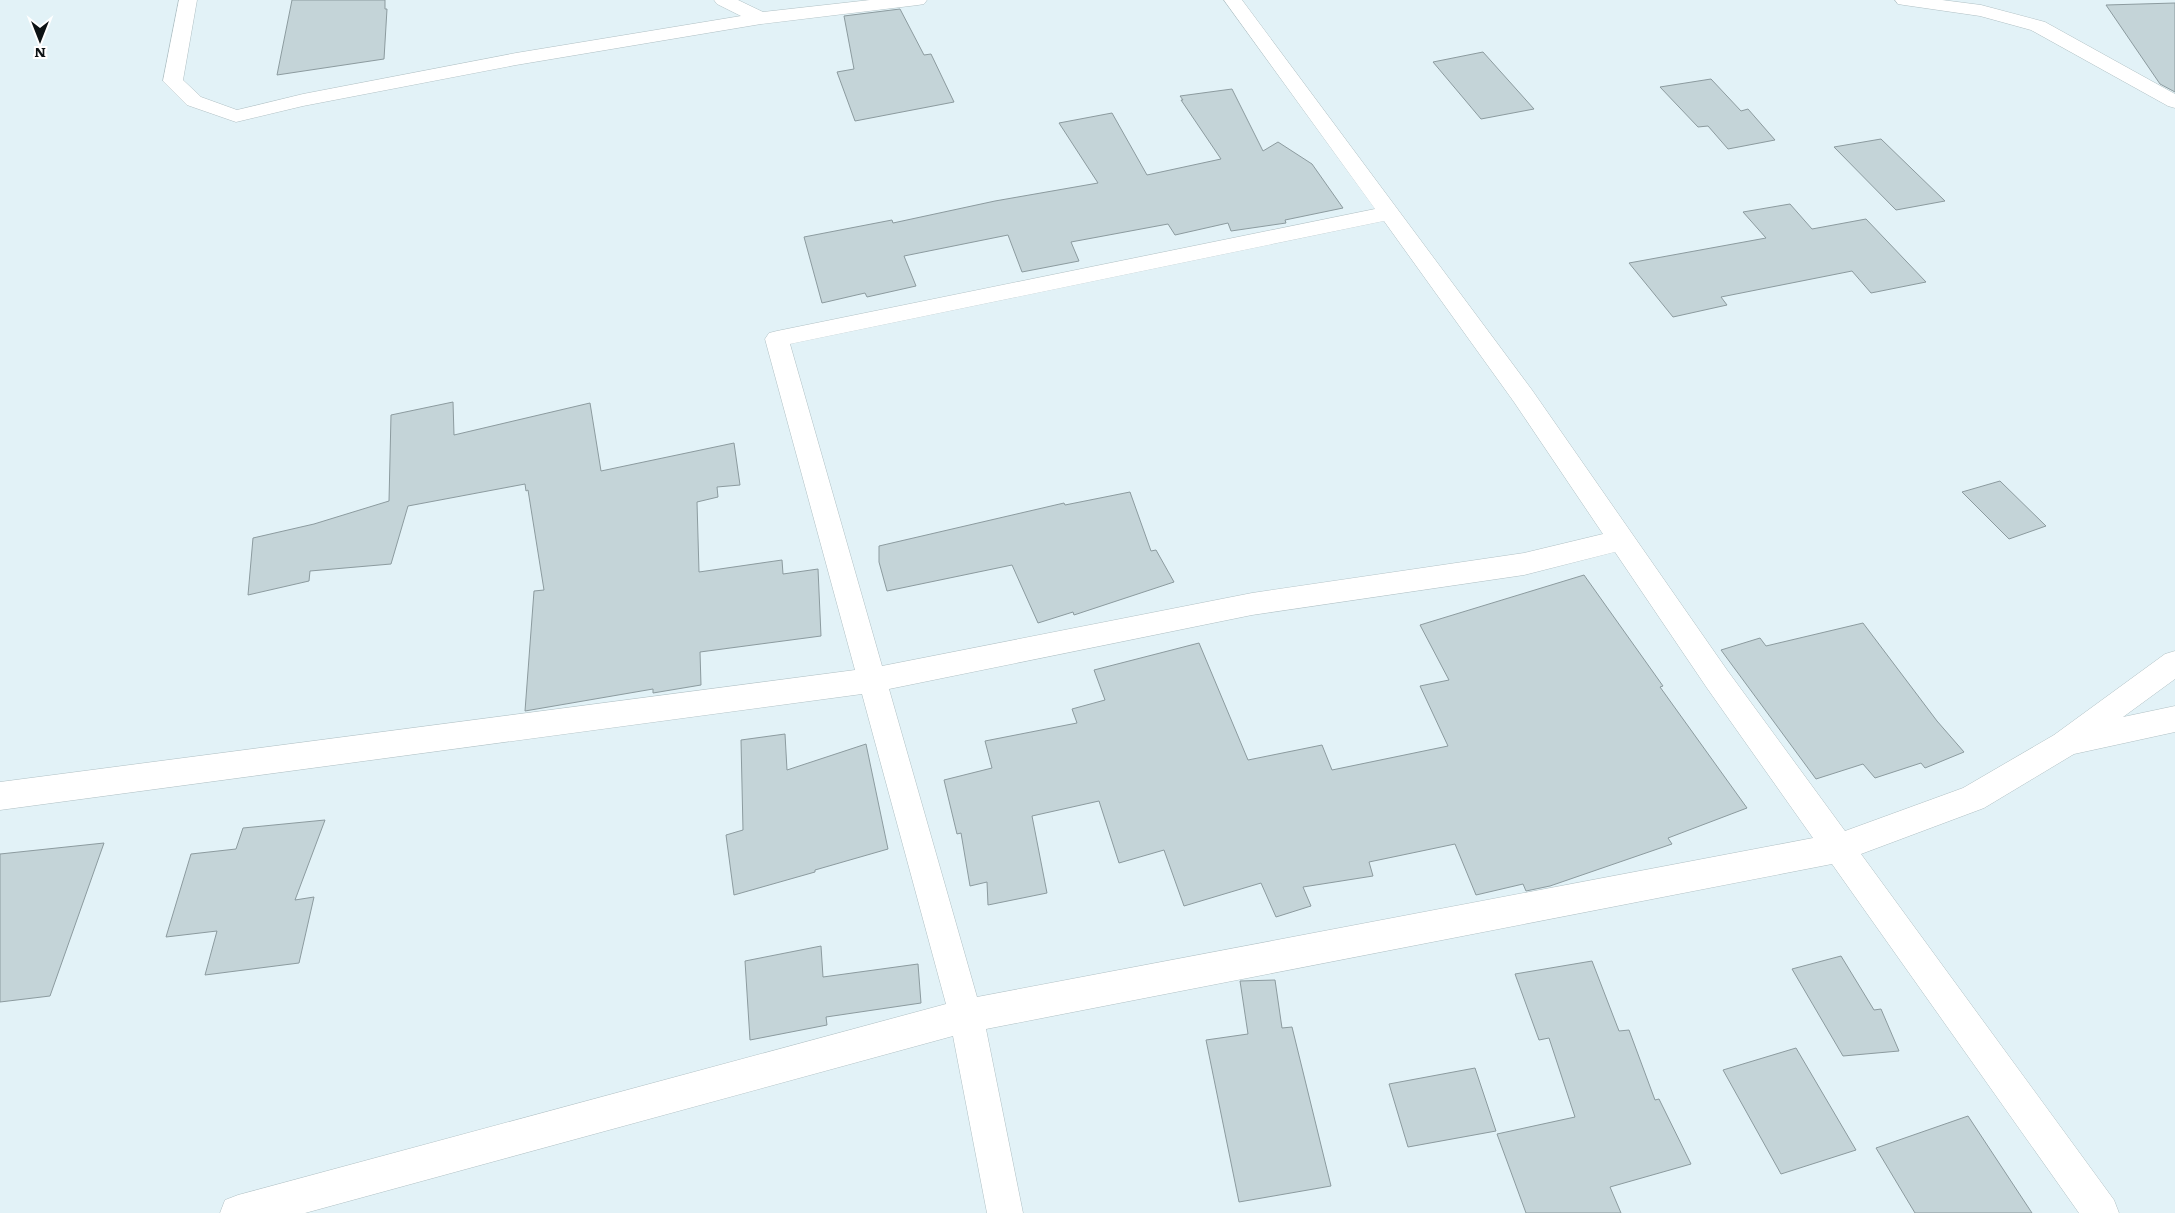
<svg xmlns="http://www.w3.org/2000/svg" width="2175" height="1213" font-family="Literata,serif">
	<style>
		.building { fill: #c4d4d8; stroke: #8c9b9f }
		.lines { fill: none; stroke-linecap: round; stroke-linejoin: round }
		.minor-casing { stroke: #b0c0c4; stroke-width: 1 }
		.minor { fill: #fff; fill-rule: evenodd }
	</style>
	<rect width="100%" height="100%" fill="#e2f2f7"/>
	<g class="building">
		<path d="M292,0H385V9H387L384,59L277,75Z"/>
		<path d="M2175,3V92L2160,84L2106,5Z"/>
		<path d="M900,9L924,55L931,54L954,102L855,121L837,72L854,69L844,16Z"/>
		<path d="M1483,52L1534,109L1481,119L1433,62Z"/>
		<path d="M1711,79L1741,111L1748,109L1775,140L1728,149L1708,126L1698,127L1660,87Z"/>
		<path d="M1232,89L1263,151L1278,142L1312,164L1343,208L1285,220L1286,223L1231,231L1228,223L1175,235L1168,224L1071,242L1079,261L1022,272L1008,235L904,256L916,286L867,297L865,293L822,303L804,237L892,220L893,223L995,201L1098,183L1059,123L1112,113L1147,175L1221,159L1181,100H1183L1180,96Z"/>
		<path d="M1881,139L1945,201L1896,210L1834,147Z"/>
		<path d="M1790,204L1812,229L1866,219L1926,282L1871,293L1852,271L1721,297L1727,305L1673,317L1629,263L1766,238L1743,212Z"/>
		<path d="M453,402L454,435L590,403L601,471L734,443L740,485L717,487L718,497L697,502L699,572L782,560L783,574L818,569L821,636L700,652L701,685L653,693V689L525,711L534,591L544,590L528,490L526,491L525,484L408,506L391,564L310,571L309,581L248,595L253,538L314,524L389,501L391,415Z"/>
		<path d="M2000,481L2046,526L2009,539L1962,492Z"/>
		<path d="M1130,492L1151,551L1156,550L1174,582L1074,615L1073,612L1038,623L1012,565L887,591L879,562V546L1064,503L1065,505Z"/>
		<path d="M1584,575L1663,686L1660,687L1747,808L1668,838L1672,844L1550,886L1526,891L1523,884L1476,895L1455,844L1369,862L1373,876L1303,887L1311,906L1276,917L1261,883L1184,906L1164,850L1119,863L1099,801L1032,816L1047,893L988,905L987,882L970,886L961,833L957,834L944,780L992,768L985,741L1077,723L1072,709L1105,700L1094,670L1199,643L1248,760L1322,745L1332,770L1448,746L1420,686L1449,680L1420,625Z"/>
		<path d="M1863,623L1937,721L1964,752L1925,768L1921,763L1875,778L1863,764L1816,779L1721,650L1760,638L1766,646Z"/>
		<path d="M785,734L787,770L866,744L888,849L815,870V872L734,895L726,835L743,830L741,740Z"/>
		<path d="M325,820L295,900L314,897L299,963L205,975L217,931L166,937L191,854L236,849L243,828Z"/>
		<path d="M104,843L50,996L0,1002V854Z"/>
		<path d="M821,946L823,977L918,964L921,1003L826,1017L827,1025L750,1040L745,961Z"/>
		<path d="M1841,956L1874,1010L1881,1009L1899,1051L1843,1056L1792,969Z"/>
		<path d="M1592,961L1619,1031L1629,1030L1655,1100L1659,1099L1691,1164L1610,1187L1621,1213H1526L1497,1134L1575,1117L1549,1038L1539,1040L1515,974Z"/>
		<path d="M1275,980L1282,1028L1292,1027L1331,1186L1239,1202L1206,1040L1248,1034L1240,981Z"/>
		<path d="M1796,1048L1856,1150L1781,1174L1723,1070Z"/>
		<path d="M1475,1068L1496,1131L1408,1147L1389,1084Z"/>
		<path d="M1968,1116L2032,1213H1915L1876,1148Z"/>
	</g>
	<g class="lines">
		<defs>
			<g id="minor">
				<path d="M179,0H197L183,80L201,97L237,110L303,94L516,53L741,16L717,4L714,0H738L763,12L870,0H927L924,4L918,5L761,24L516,65L303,106L236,122L187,105L163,81Z"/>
				<path d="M1224,0H1242L1532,390L1727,670L1845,831L1963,788L2054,735L2165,654L2175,651V679L2123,717L2175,706V732L2074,754L1984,808L1861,854L2114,1200L2119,1213H2079L1832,864L986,1029L1023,1213H987L953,1036L305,1213H220L225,1200L238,1195L946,1004L862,694L0,810V782L855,670L765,339L769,333L777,331L1375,209ZM1384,221L1514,402L1603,534L1524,553L1252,593L882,666L790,344ZM1615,552L1707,688L1813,838L977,997L889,689L1252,615L1524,575Z"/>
				<path d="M1895,0H1942L1981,5L2045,22L2175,94V108L2168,106L2031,30L1980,16L1904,5L1898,4Z"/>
			</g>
		</defs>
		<use href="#minor" class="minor-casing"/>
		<use href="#minor" class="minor"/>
	</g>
	<g transform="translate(40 40) rotate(180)" stroke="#ffffff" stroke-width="4" paint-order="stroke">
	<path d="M0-4L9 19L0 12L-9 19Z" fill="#0c1214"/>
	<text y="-8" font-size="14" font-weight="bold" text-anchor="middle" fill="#0c1214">N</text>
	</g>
</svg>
